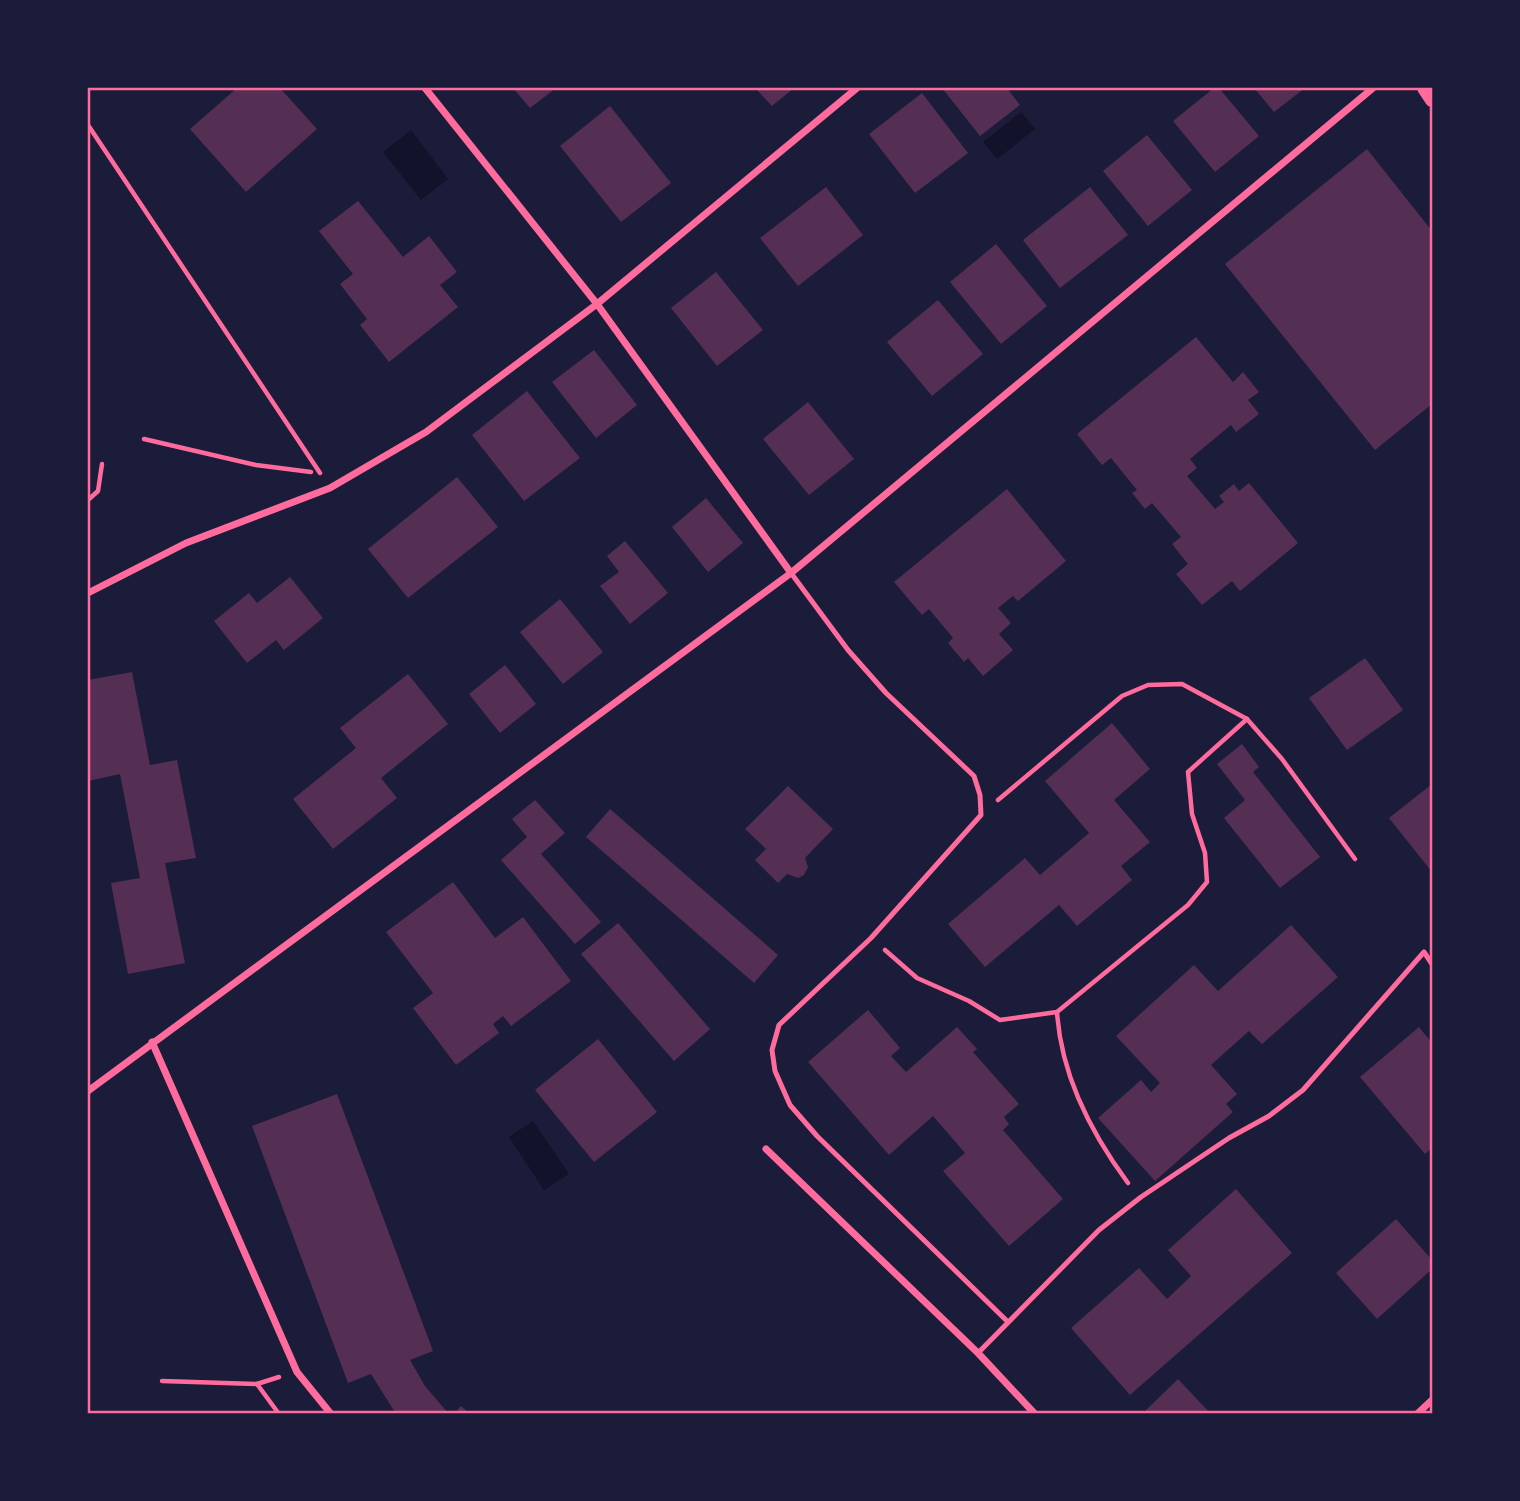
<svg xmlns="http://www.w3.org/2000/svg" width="1520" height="1501" font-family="'Source Serif 4',serif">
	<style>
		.water { fill: #12122b }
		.building { fill: #542f53 }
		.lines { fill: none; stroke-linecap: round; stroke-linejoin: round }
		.path { stroke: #ff6b9d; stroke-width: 4.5 }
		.service { stroke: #ff6b9d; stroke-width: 5 }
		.minor { stroke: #ff6b9d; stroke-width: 7 }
		.secondary { stroke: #ff6b9d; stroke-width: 14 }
		.neatline { fill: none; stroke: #ff6b9d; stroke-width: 2.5 }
	</style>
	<rect width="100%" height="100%" fill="#1b1b3a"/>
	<g class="water">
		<path d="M1021,112L1035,129L997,159L983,142Z"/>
		<path d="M411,130L448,179L421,200L383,152Z"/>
		<path d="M533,1121L569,1174L544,1190L509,1137Z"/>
	</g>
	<g class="building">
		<path d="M237,88H280L317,129L246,192L190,129Z"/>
		<path d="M513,88H556L530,108Z"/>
		<path d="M755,88H794L772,106Z"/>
		<path d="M942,88H1007L1020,105L980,136Z"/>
		<path d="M1214,88H1219L1259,136L1215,172L1173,121Z"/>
		<path d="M1254,88H1305L1274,112Z"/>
		<path d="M922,93L968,153L915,193L869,134Z"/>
		<path d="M610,106L671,183L621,222L560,146Z"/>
		<path d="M1147,135L1192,190L1148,226L1103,171Z"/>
		<path d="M1367,149L1432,231V404L1375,450L1225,264Z"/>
		<path d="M826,187L863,235L798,286L760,238Z"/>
		<path d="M1090,187L1128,235L1060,288L1023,240Z"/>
		<path d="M358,201L403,257L429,236L457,272L440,285L458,307L389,362L360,325L367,319L340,284L353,274L319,231Z"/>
		<path d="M996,244L1047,306L1001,344L950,282Z"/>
		<path d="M716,272L763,330L717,366L671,308Z"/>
		<path d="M938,300L983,354L932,396L887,342Z"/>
		<path d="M1196,337L1233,382L1243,372L1259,392L1248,400L1259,414L1236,432L1231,425L1190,459L1197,468L1187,476L1215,509L1224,502L1219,496L1234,484L1239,491L1249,483L1298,543L1240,591L1232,581L1202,605L1176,574L1188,564L1172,544L1181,537L1152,503L1145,509L1132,493L1137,490L1111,458L1102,465L1077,434Z"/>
		<path d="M594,350L637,405L596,438L552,382Z"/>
		<path d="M527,391L580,458L524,501L472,435Z"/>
		<path d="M808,402L854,459L809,495L763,439Z"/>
		<path d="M457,477L498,527L408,598L368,549Z"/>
		<path d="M1007,489L1066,561L1018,601L1013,596L998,608L1011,623L999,634L1013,650L983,676L968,658L964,662L948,643L953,638L929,609L922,615L894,582Z"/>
		<path d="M706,498L743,543L708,572L672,527Z"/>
		<path d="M625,541L668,593L630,624L600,586L619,572L607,556Z"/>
		<path d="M290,577L323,618L284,650L276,640L247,663L214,621L249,593L257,603Z"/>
		<path d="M560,599L603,652L563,684L520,632Z"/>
		<path d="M1365,658L1403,710L1347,750L1309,698Z"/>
		<path d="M505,665L536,704L500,733L469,694Z"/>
		<path d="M132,672L150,765L177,760L196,858L165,863L185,963L128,974L111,883L140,878L120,774L88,781V680Z"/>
		<path d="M408,674L448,724L381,778L397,798L333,849L293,799L356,748L340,728Z"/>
		<path d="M1112,723L1150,769L1114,800L1150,842L1121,866L1132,880L1077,926L1059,905L985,967L948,924L1025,858L1040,875L1089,833L1045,781Z"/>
		<path d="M1242,744L1259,767L1253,772L1320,857L1280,888L1224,818L1245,800L1217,764Z"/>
		<path d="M1432,784V872L1389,818Z"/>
		<path d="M788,786L833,829L805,858L808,867L804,875L798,878L787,874L778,883L755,860L766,849L745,829Z"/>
		<path d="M535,800L565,833L541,854L601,922L575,944L501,860L527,837L512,819Z"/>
		<path d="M610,809L778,955L754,983L586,837Z"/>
		<path d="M453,882L495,938L523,917L571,981L511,1026L503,1016L493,1024L499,1033L456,1065L413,1008L433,993L386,932Z"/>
		<path d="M618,923L710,1029L674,1061L581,954Z"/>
		<path d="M1291,925L1338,977L1262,1044L1249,1031L1211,1065L1237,1094L1226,1104L1233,1112L1155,1181L1098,1118L1141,1080L1151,1092L1160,1083L1116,1036L1194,965L1218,991Z"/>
		<path d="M868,1010L900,1048L891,1056L906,1072L957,1027L977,1049L973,1052L1019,1104L1004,1117L1009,1124L1003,1130L1063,1199L1009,1246L943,1171L965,1153L933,1116L889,1155L808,1062Z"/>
		<path d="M1419,1027L1432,1043V1148L1425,1154L1360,1077Z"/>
		<path d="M598,1039L657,1112L594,1162L535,1090Z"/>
		<path d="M337,1094L433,1351L410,1360L425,1386L449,1414H396L371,1374L348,1383L252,1126Z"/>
		<path d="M1236,1189L1292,1253L1130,1395L1071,1328L1139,1268L1167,1299L1191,1276L1168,1250Z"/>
		<path d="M1396,1219L1432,1260V1269L1377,1319L1336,1273Z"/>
		<path d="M1178,1379L1211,1414H1142Z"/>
		<path d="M461,1406L470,1414H454Z"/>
	</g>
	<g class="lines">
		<g class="path">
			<path d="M88,125L320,473"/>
			<path d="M144,439L256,465L311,472"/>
			<path d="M88,500L98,491L102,464"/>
			<path d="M998,800L1122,696L1148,685L1182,684L1247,719L1282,759L1355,859"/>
			<path d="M885,950L917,978L969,1001L1000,1020L1057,1012L1188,905L1207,882L1205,853L1192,814L1188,772L1247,719"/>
			<path d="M1057,1012C1061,1075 1091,1133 1128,1183"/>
			<path d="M162,1381L257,1384L279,1377"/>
			<path d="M257,1384L279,1414"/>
		</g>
		<g class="service">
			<path d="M791,573L848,650L886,693L974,776L980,795L981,815L871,938L779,1025L772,1050L775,1071L790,1105L817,1136L1007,1321"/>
			<path d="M978,1353L1099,1230L1141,1197L1229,1138L1269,1116L1303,1090L1424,952L1432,964"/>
		</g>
		<g class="minor">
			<path d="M425,88L597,304L791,573"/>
			<path d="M88,593L186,543L330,488L426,432L597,304L857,88"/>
			<path d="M152,1042L297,1372L331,1414"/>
			<path d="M88,1091L791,573L1373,88"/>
			<path d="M766,1149L978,1353L1035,1414"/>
			<path d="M1417,1414L1432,1400"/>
		</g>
		<path class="secondary" d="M1424,88L1432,100"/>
	</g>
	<rect width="1520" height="1501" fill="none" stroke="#1b1b3a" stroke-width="178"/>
	<rect x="89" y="89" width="1342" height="1323" class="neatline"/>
</svg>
